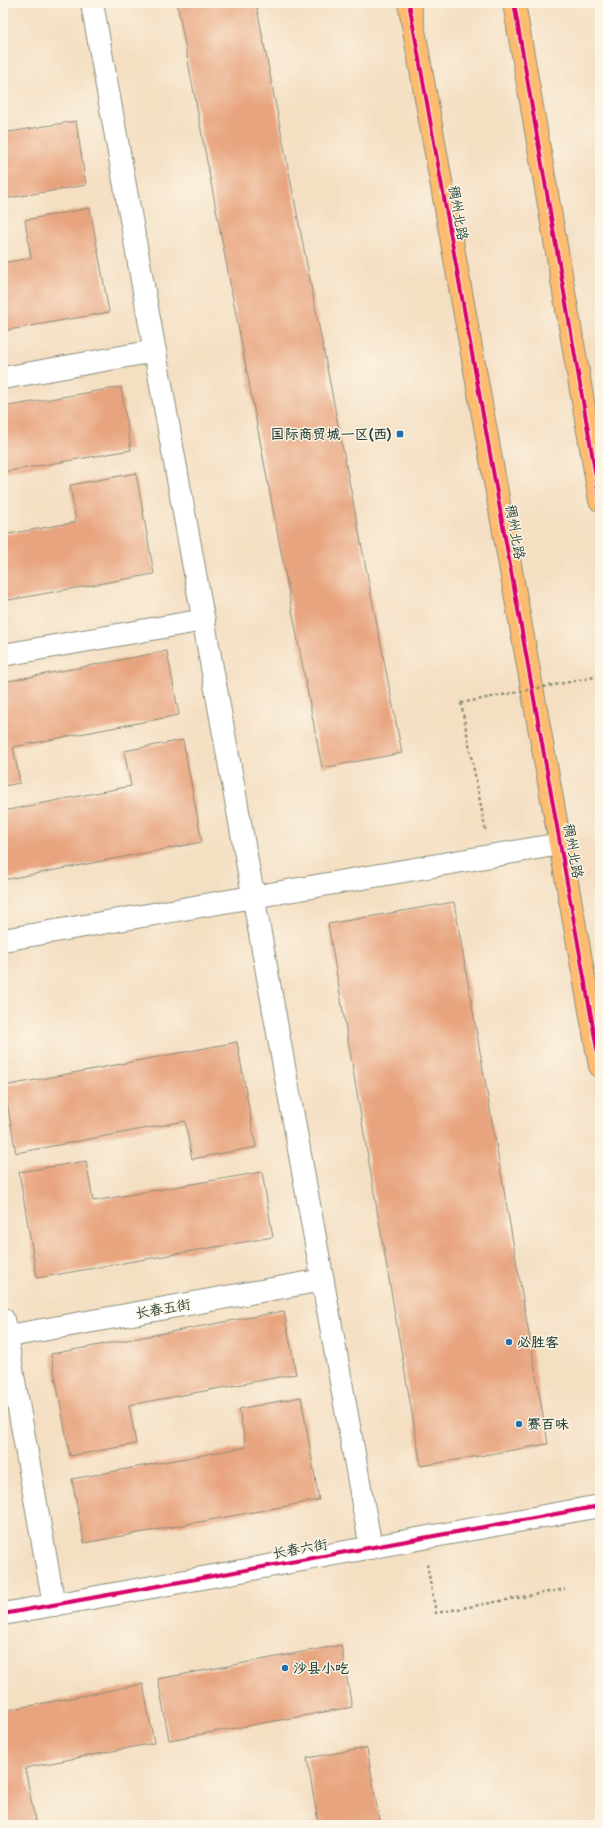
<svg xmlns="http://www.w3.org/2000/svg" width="603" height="1828" font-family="Pangolin,'LXGW WenKai TC',sans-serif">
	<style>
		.building { fill: #e8a47f }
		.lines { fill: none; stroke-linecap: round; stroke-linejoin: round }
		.minor-casing { stroke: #8a8e7c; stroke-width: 24 }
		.major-casing { stroke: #8a8e7c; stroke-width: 24 }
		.path { stroke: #8a8e7c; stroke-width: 2.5; stroke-dasharray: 3 3; stroke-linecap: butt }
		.minor { stroke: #fff; stroke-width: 22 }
		.major { stroke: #fdbc6f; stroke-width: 22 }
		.path-bridge { stroke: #8a8e7c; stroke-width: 2.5; stroke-dasharray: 3 3; stroke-linecap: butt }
		.cycleway-casing { stroke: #fcf5e5; stroke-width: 6 }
		.cycleway { stroke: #d6006c; stroke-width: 4 }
		.poi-dot { fill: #1f6fb2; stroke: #fcf5e5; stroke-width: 1.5 }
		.labels { text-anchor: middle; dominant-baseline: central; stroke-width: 3; stroke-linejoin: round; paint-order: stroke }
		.street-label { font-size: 14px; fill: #1f3d34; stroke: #fcf5e5 }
		.poi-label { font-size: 14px; font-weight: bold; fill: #1f3d34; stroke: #fcf5e5; text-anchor: start }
	</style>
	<rect width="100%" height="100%" fill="#fcf5e5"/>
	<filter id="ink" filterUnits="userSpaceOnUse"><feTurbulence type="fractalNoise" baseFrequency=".025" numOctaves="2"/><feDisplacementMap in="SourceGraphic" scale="8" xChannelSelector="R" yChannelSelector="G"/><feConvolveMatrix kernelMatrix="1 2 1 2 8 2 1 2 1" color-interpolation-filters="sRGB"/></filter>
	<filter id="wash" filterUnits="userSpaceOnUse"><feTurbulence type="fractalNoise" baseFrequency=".012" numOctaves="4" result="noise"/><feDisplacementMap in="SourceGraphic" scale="16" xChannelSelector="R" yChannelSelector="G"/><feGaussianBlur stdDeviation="0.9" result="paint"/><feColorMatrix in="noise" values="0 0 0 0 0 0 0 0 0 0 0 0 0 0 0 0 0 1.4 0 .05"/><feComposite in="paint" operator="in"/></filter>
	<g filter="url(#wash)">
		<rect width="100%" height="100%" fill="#f4dfc3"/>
		<g id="blocks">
			<g class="building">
				<path d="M177,3H256L402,753L322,768Z"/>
				<path d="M76,121L86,185L3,199V133Z"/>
				<path d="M90,208L109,312L3,331V263L31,258L25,220Z"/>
				<path d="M121,387L131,450L3,472V407Z"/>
				<path d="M136,473L154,574L3,601V535L76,522L70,485Z"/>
				<path d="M167,651L179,715L13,747L20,783L3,786V682Z"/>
				<path d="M183,740L202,842L3,880V811L131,786L124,751Z"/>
				<path d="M454,902L548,1444L421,1466L328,924Z"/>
				<path d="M237,1042L256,1147L192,1159L185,1121L16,1153L4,1086Z"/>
				<path d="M86,1161L93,1201L262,1172L273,1237L37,1278L19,1172Z"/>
				<path d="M284,1311L296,1374L129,1405L136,1444L70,1456L51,1354Z"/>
				<path d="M301,1397L319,1500L84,1543L72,1479L246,1447L239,1409Z"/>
				<path d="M341,1645L352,1707L169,1740L158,1679Z"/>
				<path d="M143,1684L154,1743L25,1768L36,1825H3V1711Z"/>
				<path d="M367,1748L380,1825H303L318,1822L307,1758Z"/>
			</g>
		</g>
	</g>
	<g filter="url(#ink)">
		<use href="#blocks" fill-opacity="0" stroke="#8a8e7c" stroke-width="1"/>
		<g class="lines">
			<defs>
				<g id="minor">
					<path d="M92,3L371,1548"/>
					<path d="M3,378L155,351"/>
					<path d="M3,655L204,620"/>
					<path d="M3,940L560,844"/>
					<path d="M3,1319L54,1605"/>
					<path d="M3,1337L323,1280"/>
					<path d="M3,1614L600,1506"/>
				</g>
				<g id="major">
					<path d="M409,3L600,1066"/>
					<path d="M514,3L600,500"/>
				</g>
			</defs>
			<use href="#minor" class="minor-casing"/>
			<use href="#major" class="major-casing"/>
			<g class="path">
				<path d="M461,703L486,832"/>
				<path d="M427,1564L436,1613L565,1589"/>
			</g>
			<use href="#minor" class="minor"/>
			<use href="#major" class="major"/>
			<path class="path-bridge" d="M461,703L600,676"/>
			<defs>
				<g id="cycleway">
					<path d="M409,3L600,1066"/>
					<path d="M514,3L600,500"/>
					<path d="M3,1614L600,1506"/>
				</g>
			</defs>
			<use href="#cycleway" class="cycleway-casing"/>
			<use href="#cycleway" class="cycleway"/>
		</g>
	</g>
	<g class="poi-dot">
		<rect x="396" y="430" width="8" height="8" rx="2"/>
		<circle cx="509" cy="1342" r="4"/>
		<circle cx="519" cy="1424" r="4"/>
		<circle cx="285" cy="1668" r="4"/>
	</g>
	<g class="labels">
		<g class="street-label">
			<text transform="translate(458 213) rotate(80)">稠州北路</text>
			<text transform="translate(515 532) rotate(80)">稠州北路</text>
			<text transform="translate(573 851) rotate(80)">稠州北路</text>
			<text transform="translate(163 1309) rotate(-10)">长春五街</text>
			<text transform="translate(300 1549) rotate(-10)">长春六街</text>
		</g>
		<g class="poi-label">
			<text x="392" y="434" text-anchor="end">国际商贸城一区(西)</text>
			<text x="517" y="1342">必胜客</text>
			<text x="527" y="1424">赛百味</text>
			<text x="293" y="1668">沙县小吃</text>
		</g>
	</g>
	<rect width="603" height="1828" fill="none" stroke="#fcf5e5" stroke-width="16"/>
</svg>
